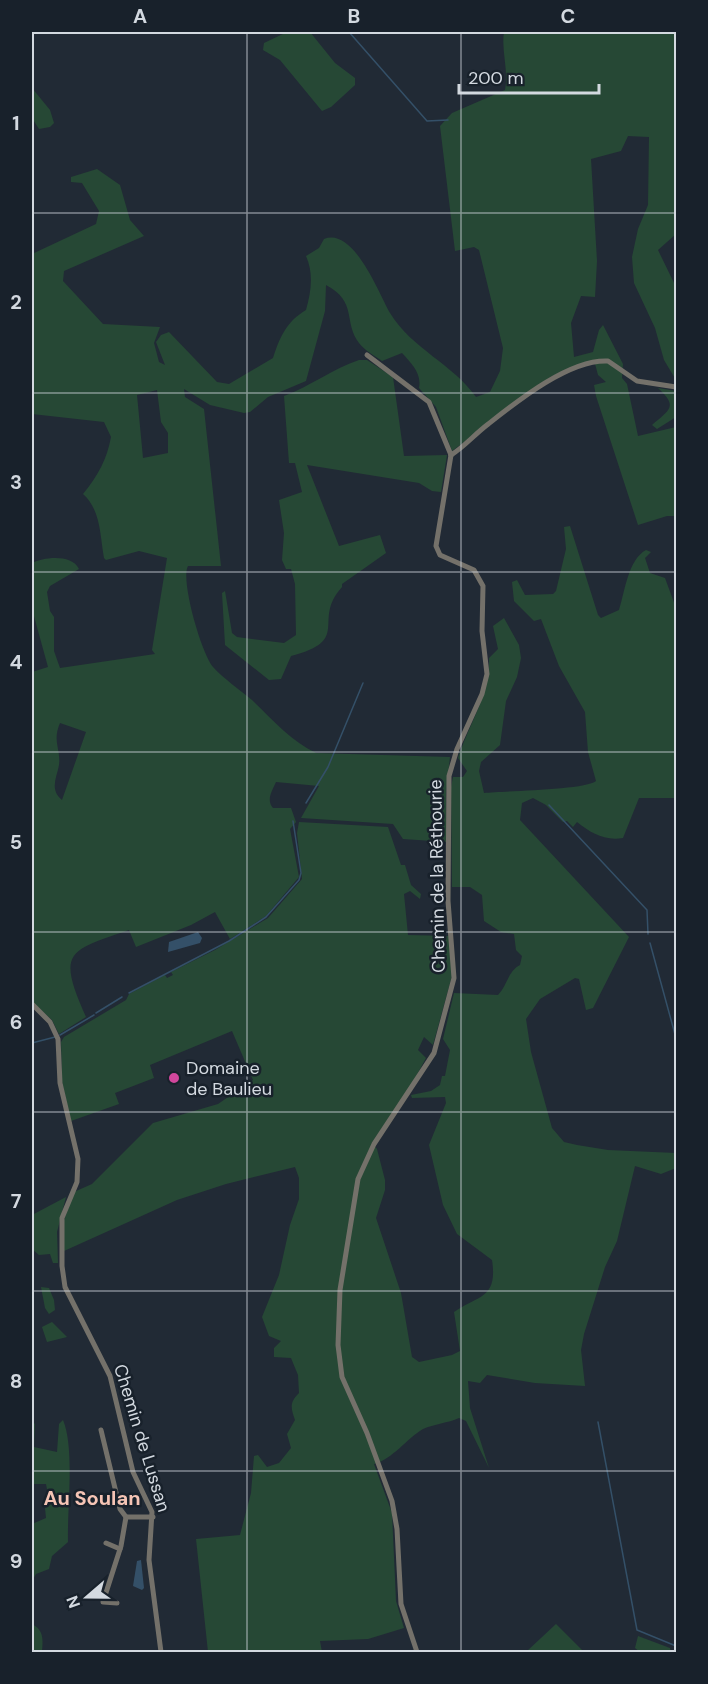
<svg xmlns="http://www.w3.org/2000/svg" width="708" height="1684" font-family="'DM Sans',sans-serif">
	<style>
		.green { fill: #264835; fill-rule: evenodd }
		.water { fill: #345068 }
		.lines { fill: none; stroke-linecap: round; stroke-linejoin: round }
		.stream { stroke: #345068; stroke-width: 1.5 }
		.minor { stroke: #74716a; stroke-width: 5 }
		.grid { fill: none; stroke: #d3d9e0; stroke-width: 1.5; stroke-opacity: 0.55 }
		.hotel-dot { fill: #d1479c; stroke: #18212b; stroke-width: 2 }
		.labels { text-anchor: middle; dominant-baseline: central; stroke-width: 5; stroke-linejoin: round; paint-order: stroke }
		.street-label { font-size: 18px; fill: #d3d9e0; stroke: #18212b }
		.poi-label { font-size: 18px; fill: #d3d9e0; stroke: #18212b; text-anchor: start }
		.neighbourhood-label { font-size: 20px; font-weight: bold; fill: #f5c4b5; stroke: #18212b }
		.neatline { fill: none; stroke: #d3d9e0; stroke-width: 2 }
		.grid-label { font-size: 20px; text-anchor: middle; font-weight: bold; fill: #d3d9e0 }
	</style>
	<rect width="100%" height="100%" fill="#212a35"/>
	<g class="green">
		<path d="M287,32H310L335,63L355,78V85L331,107L322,111L280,60L263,50L264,43Z"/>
		<path d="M504,32H676V234L658,250L676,287V380L664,360L655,328L634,283L632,257L638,229L648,205L649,137L628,136L621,151L591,159L597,261L595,297L581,296L571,323L574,357L593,352L599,330L603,325L623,364L622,378L627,384L638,436L676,427V516H667L638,525L596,396L594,385L606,382L598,375L594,360L552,376L452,451L436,407L419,388C422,373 411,363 402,353L382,361C375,356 364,350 359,343C343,322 358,302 326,285L325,311L306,381L268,397L250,412L244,413L210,405L184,389L185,397L204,409L221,566H188C180,580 202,655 213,667C224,679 239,689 252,700C272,719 291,741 316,753L450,757L446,794L447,842L403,839L393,824L301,818L319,786L276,782C272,791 266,800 273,808H291L296,822L290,829L299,877L266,916L230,939L215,912L191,925L136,947L129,930C67,951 57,952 86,1017L59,1034L52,1020L32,1002V672L48,667L32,609V563C44,557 72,554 79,569L50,586L47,592L50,611L54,617V651L60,668L155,654L152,650L167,558L139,551L106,560L104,558C100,536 101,510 83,494C98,476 107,459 111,437L104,422L32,414V254L96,224L99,211L82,183L71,182V177L97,169L120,185L130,220L144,236L64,271L63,281L103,324L160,327L154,343L159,362L165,365L156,342L161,335L169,332L217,382L229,384L273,358C280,337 286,322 306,310C311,292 314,274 306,256L319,248L324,239C354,227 379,294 390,313C411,348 454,365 476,397L490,392L500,371L503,348L479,250L474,247L455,251L440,126L452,113L505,90C509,71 501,51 504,32ZM157,390L161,422L168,433V453L143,458L137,395ZM60,723L86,732L62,800C49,789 57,777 59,765C61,749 52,741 60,723Z"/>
		<path d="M32,88L50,110L54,123L50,127L39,129L32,118Z"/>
		<path d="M359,360H367L393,377L404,456L447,455L441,492L432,491L419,483L307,465L339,546L380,535L386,553L342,584V587C311,621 353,640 291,656L281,679L269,680L225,645L222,593L225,591L232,633L237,637L284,643L296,635L295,584L291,569H286L282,560L284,533L279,500L302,492L295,463H289L284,396C311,386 332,369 359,360Z"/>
		<path d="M658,388L676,391V417L657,429L652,425C669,410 679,407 658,388Z"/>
		<path d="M570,526L598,615L601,618L619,610C625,591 628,560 646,550L651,552L645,558L650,573L665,578L676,608V798H639L623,838C604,841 591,833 577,822L573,827L567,821L563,822L546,805L533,798L522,803L520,820L629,937L593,1008L586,1010L579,979L575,978L540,999L526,1019L531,1052L552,1128L564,1142L577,1145L608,1150L676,1153V1168L661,1174L635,1166L617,1241L605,1267L584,1334L581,1350L585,1386L535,1383L487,1375L480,1383L468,1381L470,1408L489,1468L466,1421L459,1418C448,1423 434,1424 423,1429C406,1439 393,1459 374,1464L392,1513L396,1601L404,1628L368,1639L320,1641L322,1652H208L196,1539L240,1535L251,1493L254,1456L258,1455L267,1467L279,1463L291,1448L287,1434L295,1420C291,1408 289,1403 299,1393L298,1375L291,1358L274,1357V1348L281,1341L269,1336L262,1317L279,1275L290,1225L299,1199V1178L295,1167L226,1184L177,1200L64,1251V1220L74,1192L92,1184L153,1123L218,1104L253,1080L232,1031L150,1065L154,1078L115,1093L119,1104L71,1121L62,1082L61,1042L64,1037L126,1000L129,994L165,975L167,978L173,975L171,972L215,950L268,918L302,879L297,833L299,822L388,827L401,865H405L411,885L421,894L420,899L410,891L404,894L408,935L450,936L452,976L433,1045L424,1037L418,1050L426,1058L413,1082L372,1143L377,1149L385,1180V1190L376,1218L401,1293L412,1357L419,1362L452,1355L460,1351L454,1312C478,1295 498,1299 492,1260L457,1234L443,1205L429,1145L446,1103L445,1097L412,1098L411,1095L431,1091L440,1085L442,1076H445L450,1050L443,1039L454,993L498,995C507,986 508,971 520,965L522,956L516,950L514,934L501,932L484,921L482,895L470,887H452L451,787L453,777H463L467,771L458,758C469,724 490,695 489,658L498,649L493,626L504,618L519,645L521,658L517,677L506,701L500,745L481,762L479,771L484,793C503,791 586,790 596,781L588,752L585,712L559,666L541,619L534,621L514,601L512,582L517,580L525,595L553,594L556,591L566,549L564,527Z"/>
		<path d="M66,1197L57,1232L58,1263H53L50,1254L39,1255L32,1249V1215Z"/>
		<path d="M41,1287L49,1288L54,1300L55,1310L49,1314L45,1308Z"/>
		<path d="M52,1322L67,1337L47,1342L42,1327Z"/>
		<path d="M63,1420C75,1449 67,1508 68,1542L52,1556L49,1569L36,1574L32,1581V1524L46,1518L45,1508L50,1505L46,1484H33L32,1426L35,1423L34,1447L57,1452L59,1424Z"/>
		<path d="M32,1624C44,1630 43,1640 42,1652H32Z"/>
		<path d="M556,1624L584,1652H526Z"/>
		<path d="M638,1636L670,1648L671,1652H640L635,1648Z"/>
	</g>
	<g class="water">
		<path d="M198,932L202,938L200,943L168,952L169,942Z"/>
		<path d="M141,1560L144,1588L142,1590L133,1586L137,1561Z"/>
	</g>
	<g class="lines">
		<g class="stream">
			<path d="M349,32L427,121L448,120"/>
			<path d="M306,803L328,767L363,683"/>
			<path d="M549,805L647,910L648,934"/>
			<path d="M650,943L676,1038"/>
			<path d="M129,993L229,941L266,917L299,880L301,873L293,821"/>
			<path d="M96,1013L122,997"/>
			<path d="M60,1035L94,1015"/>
			<path d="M32,1043L55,1037"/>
			<path d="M598,1422L637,1630L676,1646"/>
		</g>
		<g class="minor">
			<path d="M367,355L429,402L451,455"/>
			<path d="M451,455C464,447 474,435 487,425C516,402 569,359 608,361L637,381L676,387"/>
			<path d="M32,1004L50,1022L58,1039L60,1083L78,1159L77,1182L62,1218V1266L65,1287L110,1376L133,1472L152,1512L149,1560L161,1652"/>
			<path d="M101,1430L120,1509L126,1517"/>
			<path d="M106,1543L120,1549"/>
			<path d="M117,1603L103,1602L121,1546L126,1517H153"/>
			<path d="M417,1652L401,1604L397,1529L392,1501L367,1433L342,1377L338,1345L340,1290L358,1179L374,1144L434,1053L454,978L448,901L449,776L457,749L482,694L487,674L482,631L483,586L474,570L440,555L436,546L451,455"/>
		</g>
	</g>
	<path class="grid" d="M247,32V1652M461,32V1652M32,213H676M32,393H676M32,572H676M32,752H676M32,932H676M32,1112H676M32,1291H676M32,1471H676"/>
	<circle class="hotel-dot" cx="174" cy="1078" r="6"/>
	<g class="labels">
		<g class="street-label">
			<text transform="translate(437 876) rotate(-91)">Chemin de la Réthourie</text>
			<text transform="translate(142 1438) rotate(73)">Chemin de Lussan</text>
		</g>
		<g class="poi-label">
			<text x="186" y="1068">Domaine<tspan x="186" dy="21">de Baulieu</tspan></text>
		</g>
		<g class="neighbourhood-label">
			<text x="92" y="1498">Au Soulan</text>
		</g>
	</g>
	<rect width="708" height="1684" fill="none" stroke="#18212b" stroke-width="66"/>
	<g transform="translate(87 1597) rotate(250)" stroke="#18212b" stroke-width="4.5" paint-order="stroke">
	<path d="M0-4.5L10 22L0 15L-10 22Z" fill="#d3d9e0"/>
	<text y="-9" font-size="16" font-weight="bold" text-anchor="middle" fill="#d3d9e0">N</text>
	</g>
	<path d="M459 84v9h140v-9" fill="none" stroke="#d3d9e0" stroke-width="3"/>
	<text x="468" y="84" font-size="18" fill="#d3d9e0" stroke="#18212b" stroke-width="4.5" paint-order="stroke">200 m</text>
	<rect x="33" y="33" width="642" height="1618" class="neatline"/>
	<g class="grid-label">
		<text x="140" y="23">A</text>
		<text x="354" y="23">B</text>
		<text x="568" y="23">C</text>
		<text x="16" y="130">1</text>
		<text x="16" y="309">2</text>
		<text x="16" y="489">3</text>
		<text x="16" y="669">4</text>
		<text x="16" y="849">5</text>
		<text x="16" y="1029">6</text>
		<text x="16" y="1208">7</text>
		<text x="16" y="1388">8</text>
		<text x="16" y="1568">9</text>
	</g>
</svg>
